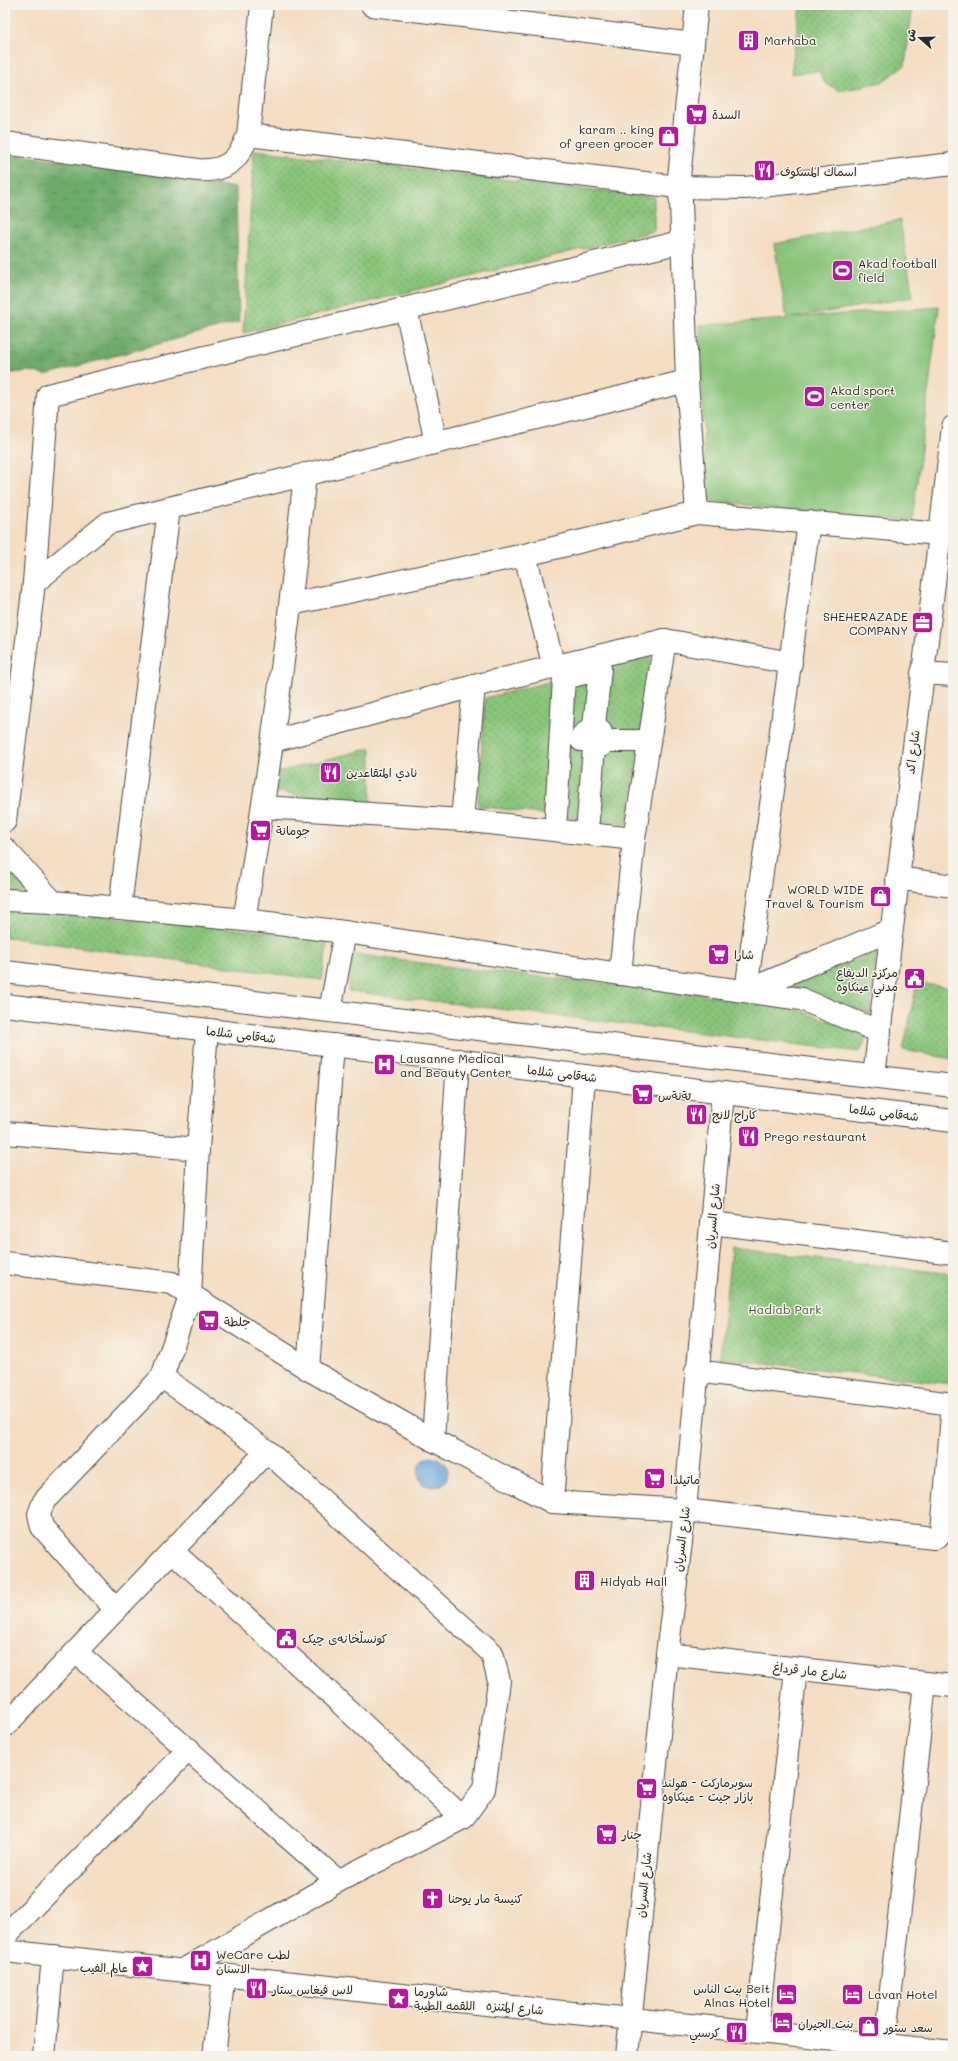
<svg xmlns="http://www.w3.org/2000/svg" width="958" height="2061" font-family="Mali,'Playpen Sans Arabic',sans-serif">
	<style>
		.grass { fill: #89c47a; stroke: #5a7852 }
		.forest { fill: url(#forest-crowns); stroke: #4c6a4a }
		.park { fill: url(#park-dots); stroke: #5a7852 }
		.water { fill: #6aa6db; stroke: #4a6883 }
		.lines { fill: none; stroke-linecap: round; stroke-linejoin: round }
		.minor-casing { stroke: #494642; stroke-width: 24 }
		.major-casing { stroke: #494642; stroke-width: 24 }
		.minor { stroke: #fff; stroke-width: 22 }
		.major { stroke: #fff; stroke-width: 22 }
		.labels { text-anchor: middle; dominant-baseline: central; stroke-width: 3; stroke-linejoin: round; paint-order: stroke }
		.poi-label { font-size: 12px; fill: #2b2b2b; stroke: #f7f3e8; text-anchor: start }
		.street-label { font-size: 12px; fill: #2b2b2b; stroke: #f7f3e8 }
		.park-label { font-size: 12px; fill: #475943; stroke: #f7f3e8 }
	</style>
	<defs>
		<pattern id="forest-crowns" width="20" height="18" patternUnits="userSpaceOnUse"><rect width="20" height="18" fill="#6eaa6a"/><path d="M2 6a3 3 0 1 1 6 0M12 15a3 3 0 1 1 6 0" fill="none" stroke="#5b8b57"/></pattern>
		<pattern id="park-dots" width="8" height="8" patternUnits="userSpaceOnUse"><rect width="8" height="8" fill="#89c47a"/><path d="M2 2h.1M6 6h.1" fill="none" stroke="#709f64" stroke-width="1.8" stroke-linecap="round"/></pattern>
	</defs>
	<rect width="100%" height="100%" fill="#f7f3e8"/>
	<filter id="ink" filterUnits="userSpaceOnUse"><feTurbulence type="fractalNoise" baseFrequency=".025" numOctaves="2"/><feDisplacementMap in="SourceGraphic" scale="8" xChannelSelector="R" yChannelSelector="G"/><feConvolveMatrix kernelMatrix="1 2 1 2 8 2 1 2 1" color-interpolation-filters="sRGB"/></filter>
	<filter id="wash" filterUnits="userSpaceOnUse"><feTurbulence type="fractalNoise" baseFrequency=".012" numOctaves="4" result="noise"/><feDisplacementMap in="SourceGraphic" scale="16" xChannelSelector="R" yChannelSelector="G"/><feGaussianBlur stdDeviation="0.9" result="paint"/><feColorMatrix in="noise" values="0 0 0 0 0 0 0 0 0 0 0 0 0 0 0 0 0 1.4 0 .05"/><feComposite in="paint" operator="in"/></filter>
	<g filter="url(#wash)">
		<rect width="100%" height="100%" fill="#f4ddc2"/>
		<path class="grass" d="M900,220L913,297L792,318L939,307L912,521L706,501L700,325L787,319L774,244Z"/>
		<path class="forest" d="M5,153L99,165L236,188L239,322L45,375L30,371L5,374Z"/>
		<g class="park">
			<path d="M800,5H913L905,65L882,82L840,91L825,83L818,71L791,74Z"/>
			<path d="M254,150L654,197V231L243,333Z"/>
			<path d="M651,656L628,825L478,806L485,698Z"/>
			<path d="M371,748V804L276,792L278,772Z"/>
			<path d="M7,864L35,893H5Z"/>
			<path d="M5,907L328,938L322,980L5,937Z"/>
			<path d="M877,952L870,1014L785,985Z"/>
			<path d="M352,954L476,970L686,992L789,1007L868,1034L860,1052L348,991Z"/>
			<path d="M917,983L953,988V1059L903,1050Z"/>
			<path d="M731,1248L953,1274V1384L720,1358Z"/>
		</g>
		<circle class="water" cx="433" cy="1472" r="15"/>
	</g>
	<g filter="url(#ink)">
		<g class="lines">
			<defs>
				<g id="minor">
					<path d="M372,5L693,44"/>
					<path d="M248,135L678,187L745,188L953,164"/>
					<path d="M5,143L198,170C226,172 239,160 248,135L262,5"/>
					<path d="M406,309L436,442"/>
					<path d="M697,513L687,381L681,201L678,187L697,5"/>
					<path d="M525,555L554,667"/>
					<path d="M34,583L108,523L687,381"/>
					<path d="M291,604L525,555L697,513L941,534"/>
					<path d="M922,673L953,675"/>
					<path d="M581,740L583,735L594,726L600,730L603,741L601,746L594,748L588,820"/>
					<path d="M273,741L474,686L665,640L791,663"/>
					<path d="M603,741H649"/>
					<path d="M264,807L462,820L634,839"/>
					<path d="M556,816L564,678L600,669L594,726"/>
					<path d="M462,820L474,686"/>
					<path d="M5,821L34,583L48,395L681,242"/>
					<path d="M5,849L53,902"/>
					<path d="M897,878L953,886"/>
					<path d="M5,900L53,902L120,908L244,920L345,932L620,974L801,999L880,1032"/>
					<path d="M120,908L169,508"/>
					<path d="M244,920C270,772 289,624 305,474"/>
					<path d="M620,974L634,839L665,640"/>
					<path d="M746,991L809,522"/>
					<path d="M746,991L891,930"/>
					<path d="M330,1011L345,932"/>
					<path d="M874,1076L953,427"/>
					<path d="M5,1133L198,1149"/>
					<path d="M711,1223L953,1253"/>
					<path d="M5,1263L172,1283L308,1369L433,1440L552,1502L685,1510L934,1538L939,1535L942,1531L953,1404"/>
					<path d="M308,1369L333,1045"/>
					<path d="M696,1371L953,1404"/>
					<path d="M162,1377L267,1451L492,1653L499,1681L484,1789L463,1818L338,1881L183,1970"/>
					<path d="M433,1440L458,1060"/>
					<path d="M552,1502L584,1076"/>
					<path d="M172,1551L320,1684L463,1818"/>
					<path d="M116,1610L42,1527L39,1514L44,1501L162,1377L190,1296L198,1149L207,1030"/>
					<path d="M76,1652L338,1881"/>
					<path d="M667,1654L953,1686"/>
					<path d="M5,1726L267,1451"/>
					<path d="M5,1936L189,1749"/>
					<path d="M5,1951L447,2000L953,2052"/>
					<path d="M757,2031L796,1669"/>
					<path d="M885,2044L925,1683"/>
					<path d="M44,2056L53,1956"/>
					<path d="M214,2056L224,1975"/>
					<path d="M627,2056L667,1654L685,1510L723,1093"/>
				</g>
				<g id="major">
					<path d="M5,972L953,1086"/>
					<path d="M5,1005L953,1121"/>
				</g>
			</defs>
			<use href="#minor" class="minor-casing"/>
			<use href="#major" class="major-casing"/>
			<use href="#minor" class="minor"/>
			<use href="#major" class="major"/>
		</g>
	</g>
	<defs>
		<symbol id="building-square" viewBox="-11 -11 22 22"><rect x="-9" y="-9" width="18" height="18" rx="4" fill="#b5179e" stroke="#f7f3e8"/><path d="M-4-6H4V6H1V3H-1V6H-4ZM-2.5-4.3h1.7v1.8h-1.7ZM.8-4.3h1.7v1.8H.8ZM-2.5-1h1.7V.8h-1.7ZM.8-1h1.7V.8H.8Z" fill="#fff"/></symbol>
		<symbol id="supermarket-square" viewBox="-11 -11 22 22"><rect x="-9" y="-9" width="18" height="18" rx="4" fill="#b5179e" stroke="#f7f3e8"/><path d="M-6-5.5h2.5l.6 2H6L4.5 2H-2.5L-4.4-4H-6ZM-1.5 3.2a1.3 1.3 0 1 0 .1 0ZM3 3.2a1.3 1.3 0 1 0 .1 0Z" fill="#fff"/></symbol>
		<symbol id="shop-square" viewBox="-11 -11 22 22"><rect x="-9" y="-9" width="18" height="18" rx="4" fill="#b5179e" stroke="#f7f3e8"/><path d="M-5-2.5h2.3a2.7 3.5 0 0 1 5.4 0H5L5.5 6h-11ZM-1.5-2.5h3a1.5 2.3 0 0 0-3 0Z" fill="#fff"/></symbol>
		<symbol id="restaurant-square" viewBox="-11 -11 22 22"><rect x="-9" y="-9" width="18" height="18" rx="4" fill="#b5179e" stroke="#f7f3e8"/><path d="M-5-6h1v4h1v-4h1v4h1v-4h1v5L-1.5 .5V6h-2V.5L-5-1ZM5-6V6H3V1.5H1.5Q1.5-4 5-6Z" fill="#fff"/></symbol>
		<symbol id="stadium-square" viewBox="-11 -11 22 22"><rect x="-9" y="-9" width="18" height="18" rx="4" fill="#b5179e" stroke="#f7f3e8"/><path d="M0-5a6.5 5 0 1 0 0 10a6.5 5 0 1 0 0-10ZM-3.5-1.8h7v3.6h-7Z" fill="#fff"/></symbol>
		<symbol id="office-square" viewBox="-11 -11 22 22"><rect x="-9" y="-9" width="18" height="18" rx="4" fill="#b5179e" stroke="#f7f3e8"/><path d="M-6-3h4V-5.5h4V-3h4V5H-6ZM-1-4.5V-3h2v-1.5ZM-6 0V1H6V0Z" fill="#fff"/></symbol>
		<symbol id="civic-square" viewBox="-11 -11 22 22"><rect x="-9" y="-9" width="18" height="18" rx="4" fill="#b5179e" stroke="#f7f3e8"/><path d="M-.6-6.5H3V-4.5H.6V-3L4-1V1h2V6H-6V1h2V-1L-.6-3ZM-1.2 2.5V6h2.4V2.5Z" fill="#fff"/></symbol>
		<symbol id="hospital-square" viewBox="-11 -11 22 22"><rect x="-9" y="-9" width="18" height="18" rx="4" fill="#b5179e" stroke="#f7f3e8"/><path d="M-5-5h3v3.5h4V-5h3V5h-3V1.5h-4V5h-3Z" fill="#fff"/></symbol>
		<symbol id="church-square" viewBox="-11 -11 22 22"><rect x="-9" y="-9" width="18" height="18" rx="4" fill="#b5179e" stroke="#f7f3e8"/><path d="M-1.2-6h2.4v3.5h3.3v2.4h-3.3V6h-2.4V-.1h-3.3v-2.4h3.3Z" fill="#fff"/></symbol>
		<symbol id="sight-square" viewBox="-11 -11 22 22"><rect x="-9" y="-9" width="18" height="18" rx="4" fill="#b5179e" stroke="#f7f3e8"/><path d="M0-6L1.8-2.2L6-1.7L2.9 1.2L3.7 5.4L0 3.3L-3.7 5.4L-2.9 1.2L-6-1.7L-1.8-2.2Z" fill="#fff"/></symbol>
		<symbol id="hotel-square" viewBox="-11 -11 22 22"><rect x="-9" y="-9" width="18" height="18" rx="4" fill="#b5179e" stroke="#f7f3e8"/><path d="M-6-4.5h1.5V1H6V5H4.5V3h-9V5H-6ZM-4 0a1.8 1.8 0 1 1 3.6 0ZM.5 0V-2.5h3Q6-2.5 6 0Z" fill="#fff"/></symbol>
	</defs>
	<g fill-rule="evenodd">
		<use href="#building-square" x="736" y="28" width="25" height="25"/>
		<use href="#supermarket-square" x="684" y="102" width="25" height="25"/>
		<use href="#shop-square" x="656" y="124" width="25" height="25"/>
		<use href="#restaurant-square" x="752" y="158" width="25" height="25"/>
		<use href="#stadium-square" x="830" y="258" width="25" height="25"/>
		<use href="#stadium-square" x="802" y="384" width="25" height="25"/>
		<use href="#office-square" x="910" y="610" width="25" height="25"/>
		<use href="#restaurant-square" x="318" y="760" width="25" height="25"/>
		<use href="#supermarket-square" x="248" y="818" width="25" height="25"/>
		<use href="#shop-square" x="868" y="884" width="25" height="25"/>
		<use href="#supermarket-square" x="706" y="942" width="25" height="25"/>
		<use href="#civic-square" x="902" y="966" width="25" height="25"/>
		<use href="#hospital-square" x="372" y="1052" width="25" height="25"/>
		<use href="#supermarket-square" x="630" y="1082" width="25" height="25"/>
		<use href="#restaurant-square" x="684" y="1102" width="25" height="25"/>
		<use href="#restaurant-square" x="736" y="1124" width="25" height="25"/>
		<use href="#supermarket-square" x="196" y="1308" width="25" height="25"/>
		<use href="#supermarket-square" x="642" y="1466" width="25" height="25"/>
		<use href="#building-square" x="572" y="1568" width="25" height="25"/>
		<use href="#civic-square" x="274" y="1626" width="25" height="25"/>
		<use href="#supermarket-square" x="634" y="1776" width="25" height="25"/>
		<use href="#supermarket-square" x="594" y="1822" width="25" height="25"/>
		<use href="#church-square" x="420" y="1886" width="25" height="25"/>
		<use href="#hospital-square" x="188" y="1948" width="25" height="25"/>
		<use href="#sight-square" x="130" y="1954" width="25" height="25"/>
		<use href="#restaurant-square" x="244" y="1976" width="25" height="25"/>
		<use href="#hotel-square" x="840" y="1982" width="25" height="25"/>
		<use href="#hotel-square" x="774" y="1982" width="25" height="25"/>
		<use href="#sight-square" x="386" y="1986" width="25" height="25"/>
		<use href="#hotel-square" x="770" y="2010" width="25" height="25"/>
		<use href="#shop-square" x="856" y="2014" width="25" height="25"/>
		<use href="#restaurant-square" x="724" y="2020" width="25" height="25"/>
	</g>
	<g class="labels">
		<g class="poi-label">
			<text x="764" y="40">Marhaba</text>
			<text x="712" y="114">السدة</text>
			<text x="654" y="129" text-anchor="end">karam .. king<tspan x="654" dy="14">of green grocer</tspan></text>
			<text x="780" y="171">اسماك المسكوف</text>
			<text x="858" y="263">Akad football<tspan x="858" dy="14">field</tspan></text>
			<text x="830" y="390">Akad sport<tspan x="830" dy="14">center</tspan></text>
			<text x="908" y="616" text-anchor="end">SHEHERAZADE<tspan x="908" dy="14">COMPANY</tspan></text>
			<text x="346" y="772">نادي المتقاعدین</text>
			<text x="276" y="830">جومانة</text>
			<text x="864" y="889" text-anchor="end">WORLD WIDE<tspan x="864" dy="14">Travel &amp; Tourism</tspan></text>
			<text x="734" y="954">شارا</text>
			<text x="898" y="972" text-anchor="end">مرکزد الدیفاع<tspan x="898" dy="14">مدني عينكاوه</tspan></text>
			<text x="400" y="1058">Lausanne Medical<tspan x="400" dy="14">and Beauty Center</tspan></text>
			<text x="658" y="1095">ئةنةس</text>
			<text x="712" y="1114">كاراج لانج</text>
			<text x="764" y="1136">Prego restaurant</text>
			<text x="224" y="1321">جلطة</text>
			<text x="670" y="1479">ماتیلدا</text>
			<text x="600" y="1581">Hidyab Hall</text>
			<text x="302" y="1638">کونسڵخانەی چیک</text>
			<text x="662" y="1782">سوبرماركت - هولند<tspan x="662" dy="14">بازار جيت - عينكاوه</tspan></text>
			<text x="622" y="1834">چنار</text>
			<text x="448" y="1898">كنيسة مار يوحنا</text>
			<text x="216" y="1954">WeCare لطب<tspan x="216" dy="14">الاسنان</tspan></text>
			<text x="128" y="1967" text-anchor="end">عالم الفيب</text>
			<text x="770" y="1988" text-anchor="end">بيت الناس Beit<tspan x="770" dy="14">Alnas Hotel</tspan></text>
			<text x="272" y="1989">لاس فيغاس ستار</text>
			<text x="414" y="1991">شاورما<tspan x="414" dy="14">اللقمه الطيبة</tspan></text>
			<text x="868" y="1994">Lavan Hotel</text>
			<text x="798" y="2023">بنت الجيران</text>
			<text x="884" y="2027">سعد ستور</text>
			<text x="720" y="2032" text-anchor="end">كرسبي</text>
		</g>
		<g class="street-label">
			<text transform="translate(912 752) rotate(-83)">شارع اكد</text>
			<text transform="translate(241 1034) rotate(7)">شەقامی شلاما</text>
			<text transform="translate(562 1073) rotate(7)">شەقامی شلاما</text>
			<text transform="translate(884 1112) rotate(7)">شەقامی شلاما</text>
			<text transform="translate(712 1216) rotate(-85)">شارع السريان</text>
			<text transform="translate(681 1539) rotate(-83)">شارع السريان</text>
			<text transform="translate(810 1670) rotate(6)">شارع مار قرداغ</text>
			<text transform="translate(643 1885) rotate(-84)">شارع السريان</text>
			<text transform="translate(515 2007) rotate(5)">شارع المتنزه</text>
		</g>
		<g class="park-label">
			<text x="785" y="1309">Hadiab Park</text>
		</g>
	</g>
	<rect width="958" height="2061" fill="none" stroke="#f7f3e8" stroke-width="20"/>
	<g transform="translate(920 38) rotate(290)" stroke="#f7f3e8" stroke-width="3" paint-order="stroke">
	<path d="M0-3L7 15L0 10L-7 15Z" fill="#2b2b2b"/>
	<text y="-6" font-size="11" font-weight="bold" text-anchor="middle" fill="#2b2b2b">ش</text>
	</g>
</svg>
